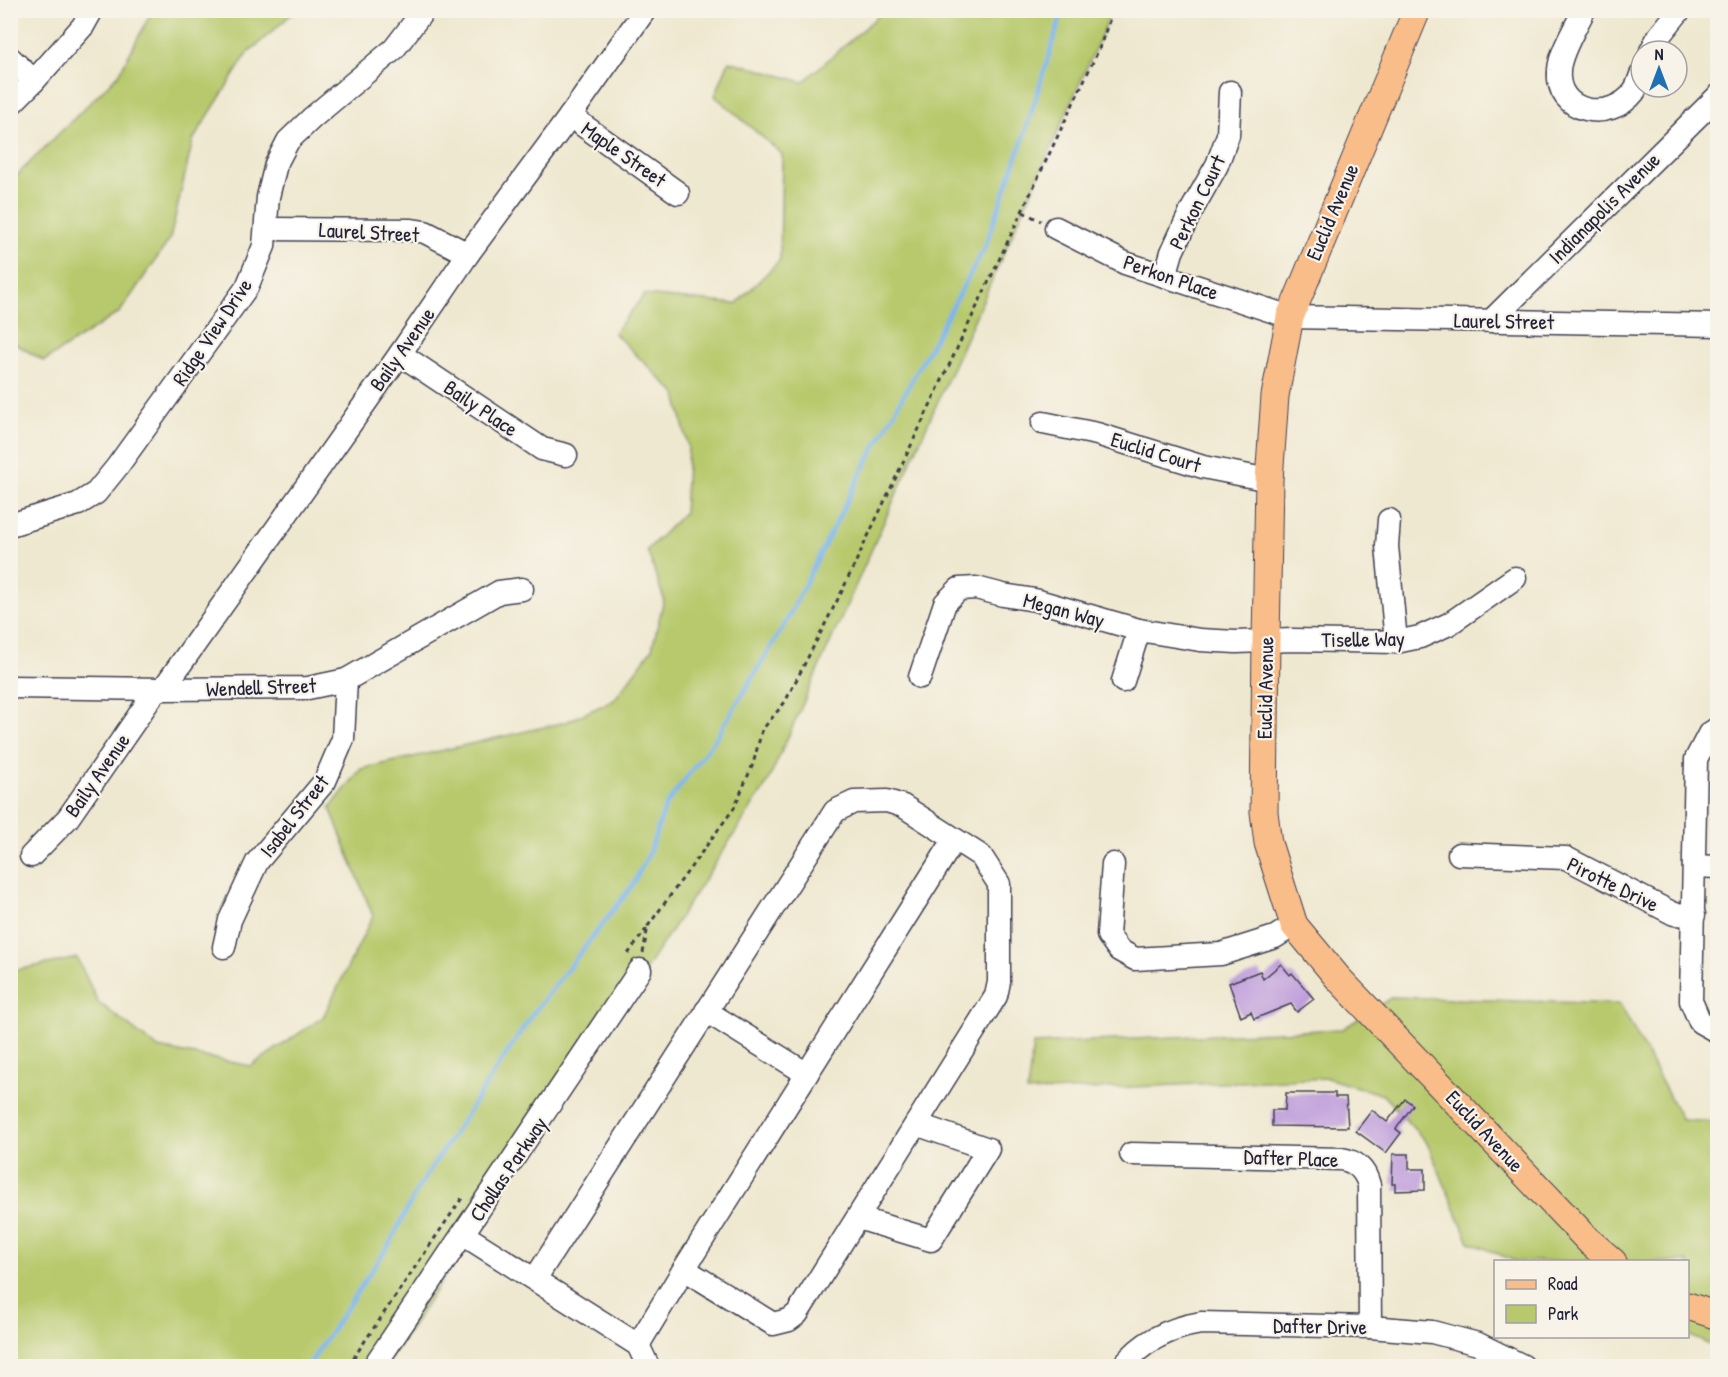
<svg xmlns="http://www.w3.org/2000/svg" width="1728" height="1377" font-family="'Patrick Hand',sans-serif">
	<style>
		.green { fill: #b7c96c; stroke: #6c7654; stroke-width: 1.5 }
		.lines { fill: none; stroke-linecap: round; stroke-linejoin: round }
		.stream { stroke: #7cb5ed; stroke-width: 4.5 }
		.building { fill: #bf9edc }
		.minor-casing { stroke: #414051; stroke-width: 25 }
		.major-casing { stroke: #414051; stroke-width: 29 }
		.path { stroke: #414051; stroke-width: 3; stroke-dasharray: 4.5 4.5; stroke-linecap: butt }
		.minor { stroke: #fff; stroke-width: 22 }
		.major { stroke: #f9bd89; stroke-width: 27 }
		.labels { text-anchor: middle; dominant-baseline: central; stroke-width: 4.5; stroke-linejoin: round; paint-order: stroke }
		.street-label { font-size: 21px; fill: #22223b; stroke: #f7f3e8 }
	</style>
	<rect width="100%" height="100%" fill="#f7f3e8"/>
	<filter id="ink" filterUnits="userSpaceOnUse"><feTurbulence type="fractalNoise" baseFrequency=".0167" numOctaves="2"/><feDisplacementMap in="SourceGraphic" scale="12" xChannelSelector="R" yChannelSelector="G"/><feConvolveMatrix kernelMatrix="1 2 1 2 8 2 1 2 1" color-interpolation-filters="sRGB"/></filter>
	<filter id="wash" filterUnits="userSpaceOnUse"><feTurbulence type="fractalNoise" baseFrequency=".008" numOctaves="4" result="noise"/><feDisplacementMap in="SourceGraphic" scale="24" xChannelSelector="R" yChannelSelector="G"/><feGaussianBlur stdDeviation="1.35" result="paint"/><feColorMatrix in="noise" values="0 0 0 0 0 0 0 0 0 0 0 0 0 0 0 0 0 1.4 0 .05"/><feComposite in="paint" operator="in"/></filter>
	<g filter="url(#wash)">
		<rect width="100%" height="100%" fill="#efe8d0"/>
		<g class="green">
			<path d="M152,11H295L247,54L193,140L170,239L120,312L44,361L11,341V181L119,74Z"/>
			<path d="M878,11H1112L767,784L386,1366H11L10,1339L19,1336L10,1285L11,971L77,958L98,1002L158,1048L251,1066L323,1017L373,916L330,808L361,769L566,722L614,700L652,649L664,599L647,550L684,513L688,447L676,394L614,333L644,295L736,304L780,260L782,154L715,96L729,61L803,82L878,16Z"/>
			<path d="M1392,997L1620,1004L1682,1120L1717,1122V1348L1688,1335V1262L1515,1261L1469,1242L1427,1143L1383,1095L1327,1078L1027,1092L1033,1044L1343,1029Z"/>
		</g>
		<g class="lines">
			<path class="stream" d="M308,1366L390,1243L417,1190L532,1015L632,886L648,856L666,805L716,738L786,622L862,471L984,249L1022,142L1063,10"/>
		</g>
		<g id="blocks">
			<g class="building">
				<path d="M1281,964L1290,975L1292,973L1314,999L1297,1012L1291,1004L1254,1019L1251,1012L1241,1017L1229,983L1260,971L1263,979Z"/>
				<path d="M1286,1093H1335V1097H1346L1348,1127L1272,1126V1110H1285Z"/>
				<path d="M1405,1099L1413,1105L1396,1129L1401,1133L1386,1153L1356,1131L1372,1110L1387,1122Z"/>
				<path d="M1393,1154H1409V1169H1425V1190L1395,1191V1184H1392Z"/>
			</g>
		</g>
	</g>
	<g filter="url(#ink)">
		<use href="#blocks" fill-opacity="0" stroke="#414051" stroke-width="1.5"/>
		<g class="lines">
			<defs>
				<g id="minor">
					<path d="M1584,10C1576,27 1560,52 1559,70C1555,114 1610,123 1634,92C1637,87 1639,80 1641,75"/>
					<path d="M1651,51L1659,36L1680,10"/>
					<path d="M10,58L34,81L83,26L92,10"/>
					<path d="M10,105L34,81"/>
					<path d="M570,116L678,193"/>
					<path d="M1056,228L1125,263L1290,317L1718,325"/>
					<path d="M266,229L412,230L425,232L468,254"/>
					<path d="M1165,276L1172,252L1190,213L1217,165L1228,135L1230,92"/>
					<path d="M1491,321L1718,96"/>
					<path d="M400,354L542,449L566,455"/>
					<path d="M1043,423L1097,434L1203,467L1269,480"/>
					<path d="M1389,520L1387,546L1396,642"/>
					<path d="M10,525L78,504L96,493L117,467L247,287L264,246L268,197L276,164L288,141L312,118L394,49L424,10"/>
					<path d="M920,677L945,603L959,589L976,588L1003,595L1035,600L1139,630L1200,640L1236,642L1294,640L1396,642L1420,637L1449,624L1515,578"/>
					<path d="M1123,681L1139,630"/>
					<path d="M10,687L163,689L308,688L346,680L499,592L522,589"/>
					<path d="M163,689L400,354L468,254L570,116L645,10"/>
					<path d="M1718,728L1709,734L1696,759L1691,1001L1700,1022L1718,1032"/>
					<path d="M1459,854L1566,858L1674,914L1694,915"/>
					<path d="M31,856L68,818L157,689"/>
					<path d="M1113,864L1108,935L1119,950L1135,959L1221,954L1275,937L1294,925"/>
					<path d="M1694,866L1718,867"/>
					<path d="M224,947L230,920L257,862L325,781L343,739L346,680"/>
					<path d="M706,1011L807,1074"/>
					<path d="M1131,1154L1341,1159C1356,1161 1365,1170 1369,1185L1370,1327"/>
					<path d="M858,1218L931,1240L988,1149L916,1124"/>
					<path d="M464,1235L638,1345L648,1366"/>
					<path d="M535,1279L835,811L854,802L887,801L903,806L981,856L999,884V982L996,996L797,1314L789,1320L773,1324L684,1269"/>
					<path d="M638,1345L684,1269L954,840"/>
					<path d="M374,1366L640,970"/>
					<path d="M1123,1366C1142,1341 1171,1328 1201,1323L1370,1327L1432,1332L1478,1344L1523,1366"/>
				</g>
				<g id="major">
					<path d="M1417,10L1290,317L1275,396L1269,480L1266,641L1264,812L1268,843L1294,925L1338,978L1590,1242L1613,1262"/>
					<path d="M1688,1306L1718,1316"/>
				</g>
			</defs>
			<use href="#minor" class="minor-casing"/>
			<use href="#major" class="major-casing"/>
			<g class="path">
				<path d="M1023,212L1041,221"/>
				<path d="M643,953L648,926L734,808L753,764L762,730L785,702L842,591L1099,49L1113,10"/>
				<path d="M628,954L647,928"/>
				<path d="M348,1366L462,1198"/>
			</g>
			<use href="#minor" class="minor"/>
			<use href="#major" class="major"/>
		</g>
	</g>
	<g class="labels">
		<g class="street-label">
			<text transform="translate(624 154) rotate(35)">Maple Street</text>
			<text transform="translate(1197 202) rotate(-64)">Perkon Court</text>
			<text transform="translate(1604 208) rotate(-45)">Indianapolis Avenue</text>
			<text transform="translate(1332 212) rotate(-67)">Euclid Avenue</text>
			<text transform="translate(369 232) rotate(3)">Laurel Street</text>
			<text transform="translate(1171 277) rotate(19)">Perkon Place</text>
			<text transform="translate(1504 321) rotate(1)">Laurel Street</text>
			<text transform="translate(212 332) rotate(-56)">Ridge View Drive</text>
			<text transform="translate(402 349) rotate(-55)">Baily Avenue</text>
			<text transform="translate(481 408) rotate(34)">Baily Place</text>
			<text transform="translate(1156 452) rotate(17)">Euclid Court</text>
			<text transform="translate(1064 610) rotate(15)">Megan Way</text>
			<text transform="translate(1363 639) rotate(-1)">Tiselle Way</text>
			<text transform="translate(261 687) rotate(-2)">Wendell Street</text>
			<text transform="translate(1265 688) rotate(-89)">Euclid Avenue</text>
			<text transform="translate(97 775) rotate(-55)">Baily Avenue</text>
			<text transform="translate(294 816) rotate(-52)">Isabel Street</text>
			<text transform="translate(1613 884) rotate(26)">Pirotte Drive</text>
			<text transform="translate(1485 1131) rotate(47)">Euclid Avenue</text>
			<text transform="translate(1291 1158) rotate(2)">Dafter Place</text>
			<text transform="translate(508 1169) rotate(-56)">Chollas Parkway</text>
			<text transform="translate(1320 1326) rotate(1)">Dafter Drive</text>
		</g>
	</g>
	<rect width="1728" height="1377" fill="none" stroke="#f7f3e8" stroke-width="36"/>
	<rect x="1494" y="1260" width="195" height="78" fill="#f7f3e8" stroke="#a29fa3" stroke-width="1.5"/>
	<rect x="1506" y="1280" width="30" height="9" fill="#f9bd89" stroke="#a29fa3" stroke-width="1.5"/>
	<text x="1548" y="1290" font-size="18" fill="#22223b">Road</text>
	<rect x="1506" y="1305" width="30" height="18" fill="#b7c96c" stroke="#a29fa3" stroke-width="1.5"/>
	<text x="1548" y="1320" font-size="18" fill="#22223b">Park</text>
	<g transform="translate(1659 69)"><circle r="28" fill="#f7f3e8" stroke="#a29fa3" stroke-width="1.5"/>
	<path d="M0-4.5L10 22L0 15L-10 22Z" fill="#1f6fb2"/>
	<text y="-9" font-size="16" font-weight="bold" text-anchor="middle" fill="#22223b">N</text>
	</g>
</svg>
